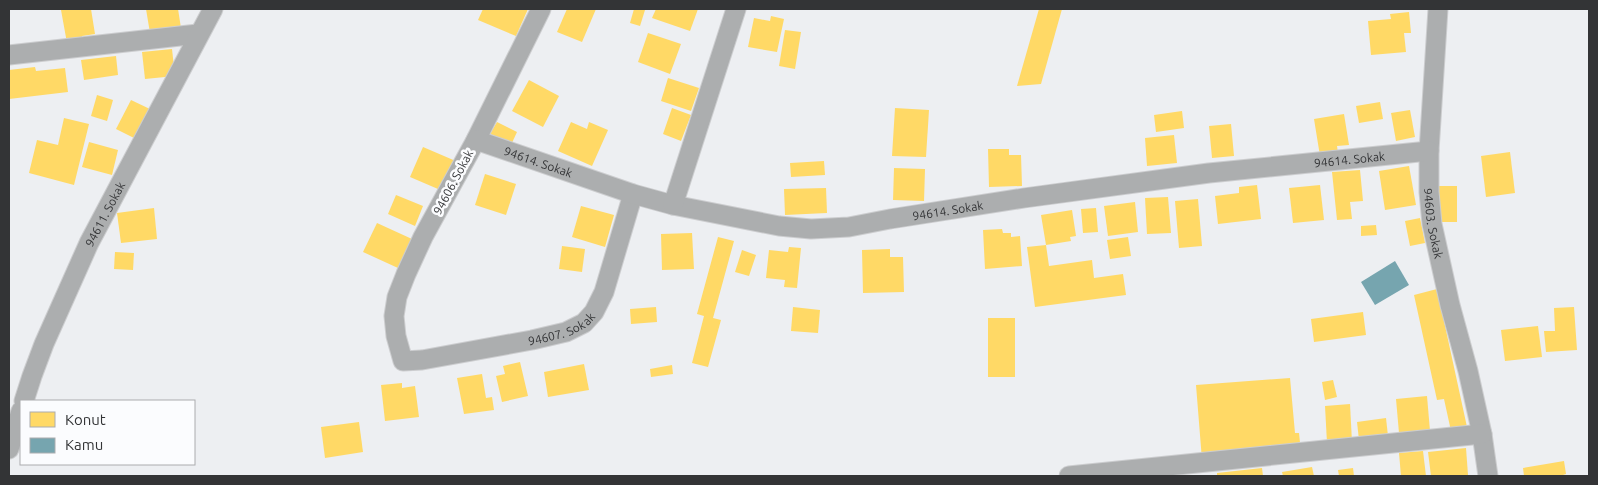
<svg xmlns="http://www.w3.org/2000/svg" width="1598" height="485" font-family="Ubuntu,sans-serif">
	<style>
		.homes { fill: #ffd966 }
		.public { fill: #76a5af }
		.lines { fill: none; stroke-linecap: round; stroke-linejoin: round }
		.street-casing { stroke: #cccdcf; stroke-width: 21 }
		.street { stroke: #acaeaf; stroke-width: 19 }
		.labels { text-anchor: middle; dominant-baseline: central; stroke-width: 5; stroke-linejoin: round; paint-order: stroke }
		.street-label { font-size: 12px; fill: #333436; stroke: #fbfcfe }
	</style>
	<rect width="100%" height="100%" fill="#edeff2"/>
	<g class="homes">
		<path d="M68,9H91L95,34L82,36V41L67,43L61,10Z"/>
		<path d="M146,9H178L181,28L150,33Z"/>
		<path d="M483,9H528L516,36L478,20Z"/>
		<path d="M567,9H596L582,42L557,32Z"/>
		<path d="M634,9L645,10L640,26L630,23Z"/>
		<path d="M656,9H698L690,31L652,18Z"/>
		<path d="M1039,9H1062L1041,84L1017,86Z"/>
		<path d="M1409,12L1411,33H1404L1406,52L1371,55L1368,21L1391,19L1390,14Z"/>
		<path d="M771,16L784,19L777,52L748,47L754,18L770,21Z"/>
		<path d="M785,30L801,32L795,69L779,66Z"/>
		<path d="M648,33L681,44L670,74L638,62Z"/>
		<path d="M172,49L175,76L145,79L142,52Z"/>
		<path d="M116,56L118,75L84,80L81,60Z"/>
		<path d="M35,67L36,71L65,68L68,92L9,99V70Z"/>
		<path d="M668,78L699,88L691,111L661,101Z"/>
		<path d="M529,80L559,96L543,127L512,111Z"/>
		<path d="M97,95L113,100L107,121L91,116Z"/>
		<path d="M131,100L152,110L138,140L116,129Z"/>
		<path d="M1380,102L1383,119L1359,123L1356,106Z"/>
		<path d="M672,108L691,115L681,141L663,134Z"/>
		<path d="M895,108L929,110L926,157L892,156Z"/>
		<path d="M1410,110L1415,137L1396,141L1391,113Z"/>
		<path d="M1182,111L1184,128L1156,132L1154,115Z"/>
		<path d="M1344,114L1349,145L1337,146L1338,153L1320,156L1314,119Z"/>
		<path d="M64,118L89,124L74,185L29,173L37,140L58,145Z"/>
		<path d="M497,122L517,132L511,145L490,134Z"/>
		<path d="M571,122L587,129L589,122L608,130L592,166L558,151Z"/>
		<path d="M1231,124L1234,156L1212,158L1209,126Z"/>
		<path d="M1174,135L1177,163L1147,166L1145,138Z"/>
		<path d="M89,142L118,150L112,175L82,167Z"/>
		<path d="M423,147L458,162L445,192L410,177Z"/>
		<path d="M988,149H1009V155H1021L1022,186L989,187Z"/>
		<path d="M1510,152L1515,193L1486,197L1481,156Z"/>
		<path d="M824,161L825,175L791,177L790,163Z"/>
		<path d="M1409,166L1416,205L1385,210L1379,171Z"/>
		<path d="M894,168L925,169L924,201L893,200Z"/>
		<path d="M1360,170L1363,201L1350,202L1352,219L1337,220L1332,172Z"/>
		<path d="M485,174L516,184L506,215L475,205Z"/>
		<path d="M1257,185L1261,219L1218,224L1215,196L1239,193V187Z"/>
		<path d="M1320,185L1324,220L1293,223L1289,188Z"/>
		<path d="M1439,186H1457V222H1438Z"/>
		<path d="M826,188L827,213L785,215L784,189Z"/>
		<path d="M396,195L423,206L415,226L388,214Z"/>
		<path d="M1168,197L1171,233L1147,234L1145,198Z"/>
		<path d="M1198,199L1202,246L1179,248L1175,201Z"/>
		<path d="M1135,202L1138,232L1108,236L1104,206Z"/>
		<path d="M581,206L614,215L605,247L572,237Z"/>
		<path d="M154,208L157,239L121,243L117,213Z"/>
		<path d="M1096,208L1098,232L1083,233L1081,209Z"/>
		<path d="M1072,210L1076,236L1070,237L1071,241L1046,245L1041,215Z"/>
		<path d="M1420,218L1425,243L1410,246L1405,221Z"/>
		<path d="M377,223L412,239L398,268L363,252Z"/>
		<path d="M1376,225L1377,235L1361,236V226Z"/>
		<path d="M1002,229L1003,233H1011V237L1020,236L1022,266L985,269L983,230Z"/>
		<path d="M692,233L694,269L662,270L661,234Z"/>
		<path d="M718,237L734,241L713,318L721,320L708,367L692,363L704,316L697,314Z"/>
		<path d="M1128,237L1131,256L1110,259L1107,240Z"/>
		<path d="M1046,245L1049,266L1092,260L1094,278L1123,274L1126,295L1035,307L1027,247Z"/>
		<path d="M562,246L585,249L582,272L559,269Z"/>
		<path d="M789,247L801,248L797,288L784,287L785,280L766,278L769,250L788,252Z"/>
		<path d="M890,249V257H903L904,292L863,293L862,250Z"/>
		<path d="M742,250L756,255L749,276L735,272Z"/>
		<path d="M115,252L134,253L133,270L114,269Z"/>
		<path d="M1437,289L1467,427L1451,431L1444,399L1437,400L1414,295Z"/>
		<path d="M656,307L657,322L631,324L630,309Z"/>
		<path d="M793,307L820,310L818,333L791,331Z"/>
		<path d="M1574,307L1577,350L1546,352L1544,331H1555L1554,308Z"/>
		<path d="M1363,312L1366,335L1314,342L1311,319Z"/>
		<rect x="988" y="318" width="27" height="59"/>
		<path d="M1538,326L1542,357L1505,361L1501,330Z"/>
		<path d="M520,362L528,396L502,402L496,376L505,374L503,366Z"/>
		<path d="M584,364L589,390L548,397L544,372Z"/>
		<path d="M672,365L673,374L651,377L650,369Z"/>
		<path d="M482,374L486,398L492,397L494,410L464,414L457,378Z"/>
		<path d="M1290,378L1295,433H1299L1301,452L1202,460L1196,385Z"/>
		<path d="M1333,380L1337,397L1325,400L1322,382Z"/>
		<path d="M402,383V388L415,386L419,417L385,421L381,385Z"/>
		<path d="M1427,396L1430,431L1399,433L1396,399Z"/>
		<path d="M1350,404L1352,442L1327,443L1325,406Z"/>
		<path d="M1386,418L1388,436L1359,440L1357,422Z"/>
		<path d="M359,422L363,452L325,458L321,427Z"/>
		<path d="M1466,448L1468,475L1431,476L1428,452Z"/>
		<path d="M1423,451L1426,476H1401L1399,453Z"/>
		<path d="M1564,461L1566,474L1563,475V476H1524L1523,468Z"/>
		<path d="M1312,467L1314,476H1283L1282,472Z"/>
		<path d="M1262,468L1263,476H1217V473Z"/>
		<path d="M1353,468L1354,476H1339L1338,470Z"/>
	</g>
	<path class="public" d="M1395,261L1409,285L1375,305L1361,282Z"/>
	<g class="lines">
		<defs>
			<g id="street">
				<path id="s1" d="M541,9L476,140L423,237L406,274L397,297L394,316L396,336L403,361L422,360L532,340L566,332L584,323L594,312L604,292L633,194"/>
				<path id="s2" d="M1438,9L1429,151V192L1432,224L1450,305L1468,371L1482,434L1488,476"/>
				<path d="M9,55L198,34"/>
				<path id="s3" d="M476,140L633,194L673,205L779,226L811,229L849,227L890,219L1024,198L1209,173L1429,151"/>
				<path d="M673,205L736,9"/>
				<path id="s4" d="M24,401L32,376L44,344L89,243L213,9"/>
				<path d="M9,449L21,411"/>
				<path d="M1069,476L1482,434"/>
			</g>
		</defs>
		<use href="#street" class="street-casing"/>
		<use href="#street" class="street"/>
	</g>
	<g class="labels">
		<g class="street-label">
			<text stroke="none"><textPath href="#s3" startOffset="891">94614. Sokak</textPath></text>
			<text stroke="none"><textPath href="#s3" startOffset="66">94614. Sokak</textPath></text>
			<text transform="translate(453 182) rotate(-62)">94606. Sokak</text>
			<text stroke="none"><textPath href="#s3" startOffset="486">94614. Sokak</textPath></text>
			<text stroke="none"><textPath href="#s4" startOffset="204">94611. Sokak</textPath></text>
			<text stroke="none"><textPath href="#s2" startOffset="215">94603. Sokak</textPath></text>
			<text stroke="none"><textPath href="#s1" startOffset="550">94607. Sokak</textPath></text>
		</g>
	</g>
	<rect width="1598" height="485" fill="none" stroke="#333436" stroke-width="20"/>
	<rect x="20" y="400" width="175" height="65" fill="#fbfcfe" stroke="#abacae"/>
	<rect x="30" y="412" width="25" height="15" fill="#ffd966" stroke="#abacae"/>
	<text x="65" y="425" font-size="15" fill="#333436">Konut</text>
	<rect x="30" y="438" width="25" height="15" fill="#76a5af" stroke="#abacae"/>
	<text x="65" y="450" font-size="15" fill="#333436">Kamu</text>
</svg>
